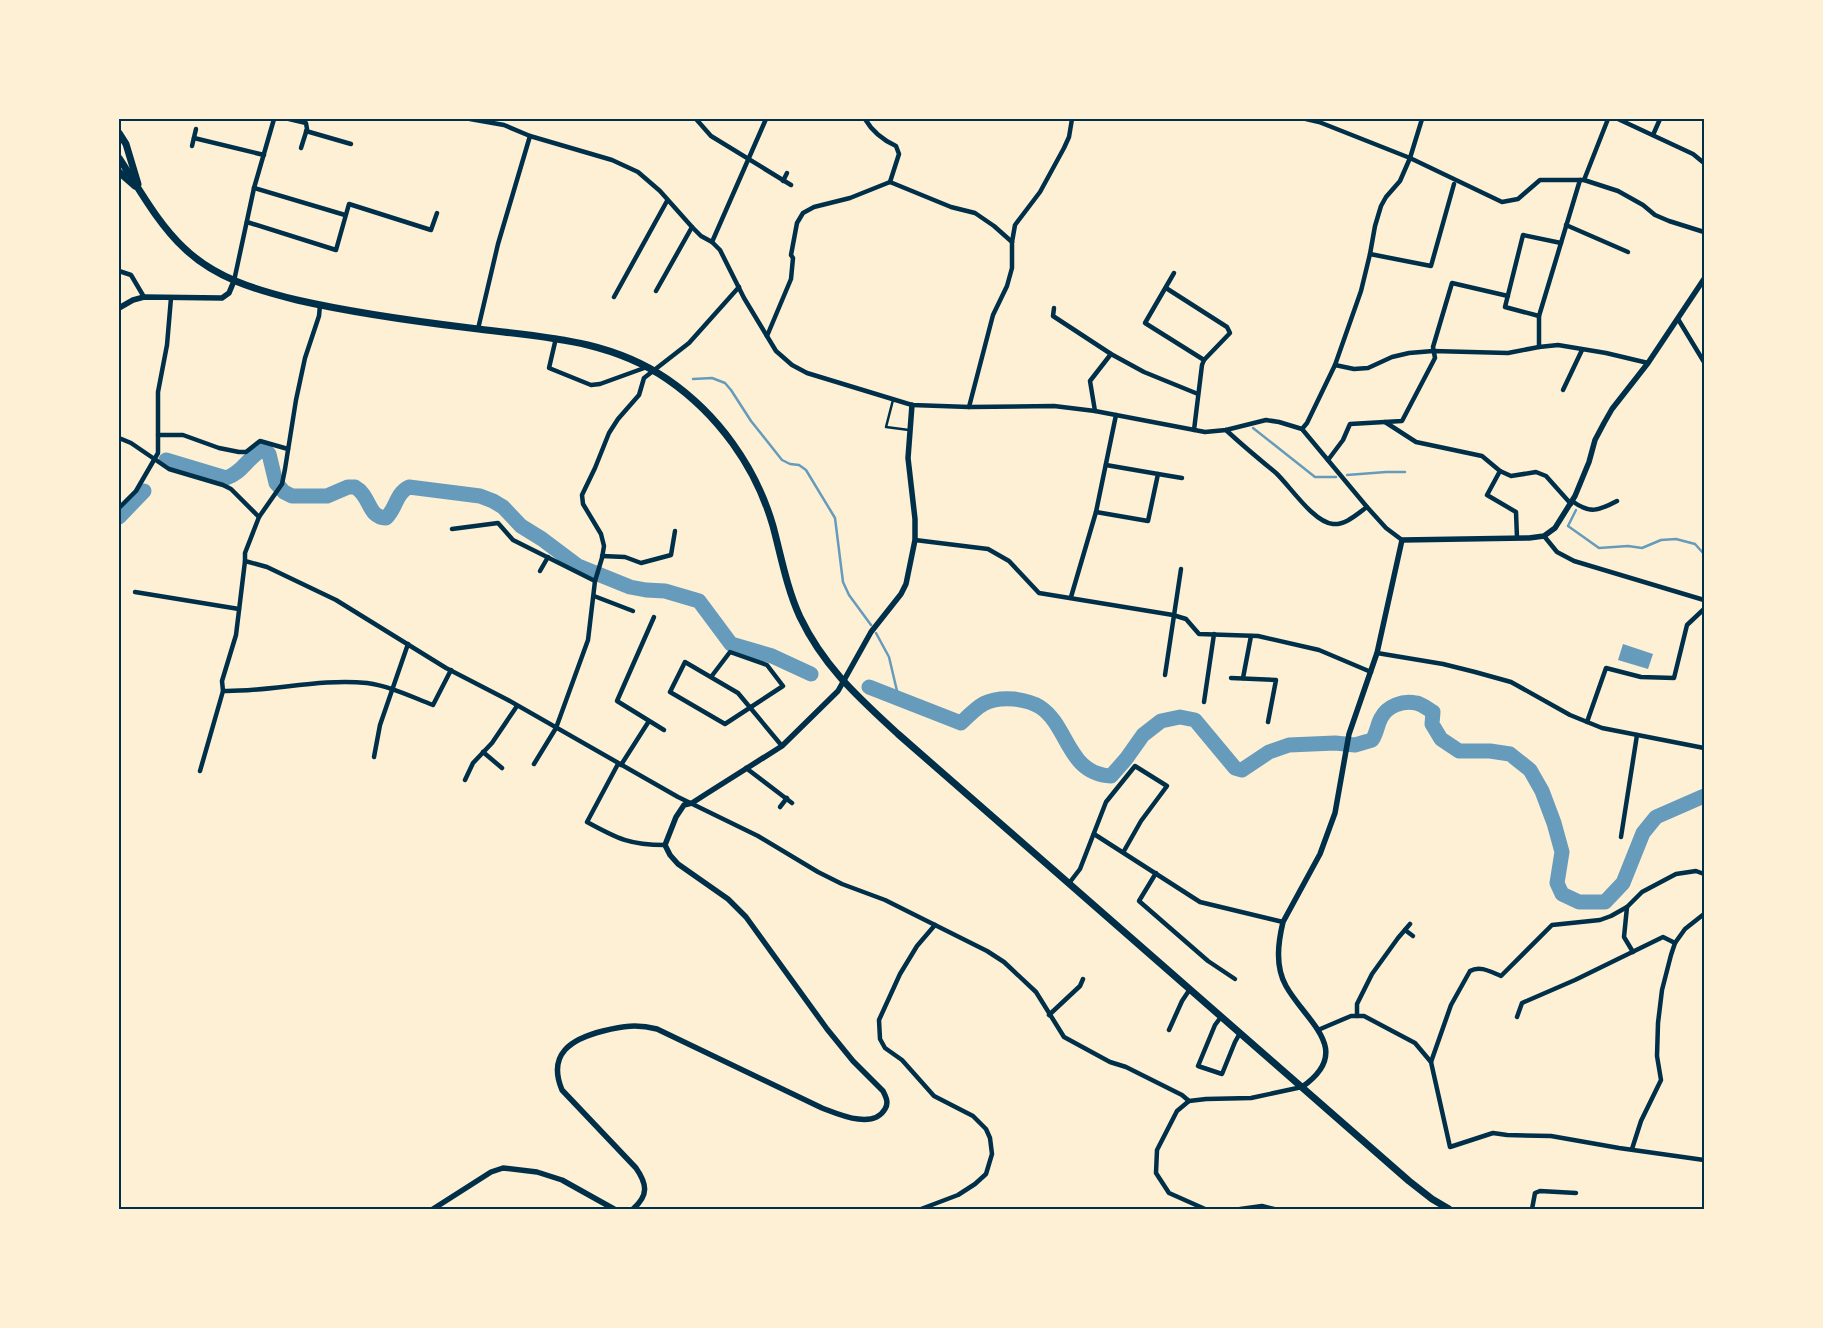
<svg xmlns="http://www.w3.org/2000/svg" width="1823" height="1328" font-family="Montserrat,sans-serif">
	<style>
		.water { fill: #669bbc }
		.lines { fill: none; stroke-linecap: round; stroke-linejoin: round }
		.stream { stroke: #669bbc; stroke-width: 2.5 }
		.river { stroke: #669bbc; stroke-width: 15 }
		.service { stroke: #003049; stroke-width: 2.5 }
		.minor { stroke: #003049; stroke-width: 4.5 }
		.tertiary { stroke: #003049; stroke-width: 5.5 }
		.primary { stroke: #003049; stroke-width: 7 }
		.neatline { fill: none; stroke: #003049; stroke-width: 2 }
	</style>
	<rect width="100%" height="100%" fill="#fdf0d5"/>
	<path class="water" d="M1623,644L1653,654L1648,669L1618,660Z"/>
	<g class="lines">
		<g class="stream">
			<path d="M693,379L712,378L725,383L731,390L751,421L782,460L790,464L799,465L806,470L835,518L843,582L849,595L871,625"/>
			<path d="M1253,428L1315,477H1336"/>
			<path d="M1347,475L1386,472H1405"/>
			<path d="M1576,510L1568,526L1599,548L1628,546L1642,548L1661,540L1676,539L1695,544L1704,554"/>
			<path d="M876,633L889,657L897,691V698"/>
		</g>
		<g class="river">
			<path d="M166,460L226,478C243,473 249,455 264,449L269,454L276,483L284,492L292,496H327L348,487H355C371,496 367,517 386,518C396,509 396,493 409,487L480,496L493,501L503,507L521,526L542,539L578,566L630,587L646,590L665,591L699,601L731,644L772,656L811,674"/>
			<path d="M119,517L144,491"/>
			<path d="M869,687L961,723C979,705 987,697 1014,699C1022,700 1032,702 1040,707C1069,726 1067,774 1111,776L1126,759L1143,735L1161,721L1180,717L1195,720L1235,768L1242,770L1269,752L1289,745L1335,743L1355,745L1372,740C1377,733 1377,725 1381,718C1387,706 1403,700 1416,703C1422,704 1428,709 1433,712L1432,724L1441,739L1459,751H1490L1510,754L1530,770L1542,791L1554,823L1562,852L1557,883L1562,894L1579,902H1605L1623,883L1643,833L1656,817L1704,796"/>
		</g>
		<path class="service" d="M893,400L886,427L909,430"/>
		<g class="minor">
			<path d="M289,119L306,123L307,129L301,148"/>
			<path d="M470,119L504,125L530,136L612,160L638,172L660,191L692,227L701,236L712,242L720,250L744,298L776,351L792,365L807,373L912,405L969,407L1054,406L1095,411L1205,432L1226,430L1266,420L1279,422L1302,429L1367,507L1386,528L1402,540"/>
			<path d="M696,119L711,136L791,185"/>
			<path d="M865,119C872,131 883,140 896,146L899,154L890,182"/>
			<path d="M1306,119L1319,122L1410,158L1502,202L1518,199L1540,180H1584L1618,191L1643,205L1655,215L1669,221L1704,232"/>
			<path d="M1618,119L1693,154L1704,163"/>
			<path d="M306,131L351,144"/>
			<path d="M1653,135L1660,119"/>
			<path d="M194,138L264,155"/>
			<path d="M192,146L196,129"/>
			<path d="M1584,180L1608,119"/>
			<path d="M783,181L787,173"/>
			<path d="M254,188L345,215"/>
			<path d="M247,222L336,250L349,204L431,230L437,213"/>
			<path d="M1566,225L1628,252"/>
			<path d="M712,242L766,119"/>
			<path d="M1370,254L1431,266L1454,184"/>
			<path d="M119,271L131,275L144,297"/>
			<path d="M1174,273L1145,323L1204,360L1202,365L1194,430"/>
			<path d="M234,281L254,188L274,119"/>
			<path d="M1166,288L1227,327L1230,333L1204,360"/>
			<path d="M656,291L692,227"/>
			<path d="M614,297L667,201"/>
			<path d="M320,305L319,316L305,358L296,400L285,469L282,484L259,517L245,553V561L267,567L336,600L446,668L508,700L678,797L758,836L818,872L842,884L885,900L987,951L1004,962L1036,992L1064,1037L1110,1062L1126,1067L1182,1095L1189,1101"/>
			<path d="M1054,308L1053,316L1111,354L1144,372L1198,394"/>
			<path d="M1539,316L1505,307L1523,235L1561,243"/>
			<path d="M1678,319L1704,362"/>
			<path d="M478,329L498,244L530,136"/>
			<path d="M767,336L791,279L793,258L791,255L797,223L803,213L814,207L850,198L890,182L951,207L975,213L994,226L1012,242"/>
			<path d="M556,338L549,368L591,385L600,384L647,367"/>
			<path d="M1539,347V316L1580,180"/>
			<path d="M1335,365L1354,369L1368,368L1392,357L1409,353L1433,351L1508,353L1539,347L1558,345L1606,353L1648,363"/>
			<path d="M1563,390L1582,350"/>
			<path d="M969,407L993,315L1007,286L1012,268V242L1015,225L1040,192L1064,148L1069,137L1072,119"/>
			<path d="M1095,411L1090,381L1111,354"/>
			<path d="M1385,422L1416,442L1482,456L1500,471L1511,476L1536,472L1546,476L1571,504"/>
			<path d="M1302,429L1307,423L1335,365L1361,291L1370,254L1375,226L1381,206L1386,197L1400,181L1410,158L1422,119"/>
			<path d="M1226,430C1242,445 1259,459 1276,473C1290,486 1313,522 1333,524C1346,525 1357,514 1367,507"/>
			<path d="M158,435H183L219,448L239,452H246L260,441L288,449"/>
			<path d="M119,438L131,443L169,469L223,485L231,489L259,517"/>
			<path d="M1328,460L1343,440L1350,424L1402,421L1435,358L1433,347L1452,283L1508,296"/>
			<path d="M1500,471L1487,495L1516,512L1517,538"/>
			<path d="M1158,474L1182,478"/>
			<path d="M1572,501C1590,514 1598,511 1617,501"/>
			<path d="M119,508L136,491L158,453V392L167,345L171,298"/>
			<path d="M1096,512L1148,521L1158,474L1106,465"/>
			<path d="M452,529L498,523L513,540L595,581"/>
			<path d="M1544,536L1557,552L1574,561L1704,600"/>
			<path d="M915,540L988,549L1009,561L1039,593L1173,615L1186,619L1199,634L1258,636L1319,650L1371,672"/>
			<path d="M602,556L625,557L641,563L671,555L675,531"/>
			<path d="M540,571L548,557"/>
			<path d="M135,592L239,609"/>
			<path d="M594,596L633,611"/>
			<path d="M1071,597L1096,512L1116,415"/>
			<path d="M654,617L617,701L664,730"/>
			<path d="M1377,653L1443,664L1475,672L1511,682L1570,715L1602,728L1704,748"/>
			<path d="M1165,675L1181,569"/>
			<path d="M711,677L730,652L767,665L783,686L725,724L670,692L685,662L738,693L782,746"/>
			<path d="M1231,678L1276,680L1268,722"/>
			<path d="M1243,678L1251,636"/>
			<path d="M223,691C271,692 319,678 367,683C390,686 412,697 433,705L451,670"/>
			<path d="M1204,702L1214,634"/>
			<path d="M1587,722L1606,668L1641,677L1674,678L1687,625L1704,609"/>
			<path d="M483,752L502,768"/>
			<path d="M374,757L380,725L408,644"/>
			<path d="M534,764L556,728L588,640L595,581L602,558L604,546L601,534L583,504L582,495L595,468L609,433L618,419L639,395L644,378L689,343L739,287"/>
			<path d="M618,764L587,822C618,839 630,845 665,845"/>
			<path d="M621,765L649,721"/>
			<path d="M746,768L792,803"/>
			<path d="M200,771L223,691L222,681L236,635L245,561"/>
			<path d="M465,780L473,763L492,743L517,706"/>
			<path d="M780,807L787,798"/>
			<path d="M1094,834L1200,902L1283,922"/>
			<path d="M1621,837L1637,735"/>
			<path d="M1156,873L1139,901L1208,961L1235,979"/>
			<path d="M1070,882L1080,869L1106,802L1135,766L1167,786L1141,821L1124,851"/>
			<path d="M1627,907L1624,937L1633,952"/>
			<path d="M1405,930L1413,936"/>
			<path d="M1049,1015L1080,986L1083,979"/>
			<path d="M1357,1016V1004L1372,974L1398,938L1410,924"/>
			<path d="M1221,1017L1215,1025L1198,1066L1222,1074L1235,1042L1240,1033"/>
			<path d="M1517,1017L1522,1003L1575,980L1663,937L1675,943"/>
			<path d="M1169,1030L1182,1001L1190,989"/>
			<path d="M1318,1030L1351,1016H1364L1415,1043L1431,1062L1450,1147L1493,1133L1507,1135L1551,1136L1619,1148L1704,1160"/>
			<path d="M1431,1062L1451,1005L1470,971C1480,965 1491,972 1501,976L1552,925L1600,920L1611,916L1627,907L1642,892L1676,874L1696,871L1704,874"/>
			<path d="M1632,1149L1641,1121L1661,1080L1657,1056L1658,1023L1662,990L1671,955L1675,943L1685,929L1704,914"/>
			<path d="M921,1209L958,1195L975,1184L986,1174L992,1154L990,1138L986,1129L973,1116L934,1096L902,1060L885,1048L880,1039L879,1020L900,974L917,946L935,925"/>
			<path d="M1205,1209L1169,1193L1156,1173L1157,1150L1177,1111L1189,1101L1206,1099L1251,1098L1302,1087"/>
			<path d="M1240,1209L1262,1206L1274,1209"/>
			<path d="M1532,1209L1535,1193L1540,1191L1576,1193"/>
		</g>
		<g class="tertiary">
			<path d="M119,308L133,300L144,297L222,298L229,293L234,281"/>
			<path d="M1302,1087C1355,1050 1306,1022 1286,986C1275,966 1278,943 1283,922L1320,854L1335,813L1349,734L1377,653L1402,540L1529,538L1544,536L1555,528L1575,496L1589,462L1595,440L1604,423L1612,409L1648,363L1704,279"/>
			<path d="M433,1209L491,1172L503,1168L537,1172L562,1180L614,1209"/>
			<path d="M633,1209C649,1195 647,1184 636,1168L562,1090C547,1054 571,1039 603,1031C623,1026 637,1024 657,1029L822,1108C838,1114 873,1130 885,1109C889,1103 886,1097 883,1091L853,1061L827,1029L746,917L728,899L678,864L670,855L665,845L676,817L684,805L692,803L706,794L782,746L838,691L871,632L901,594L906,584L915,540V519L908,458L912,405"/>
		</g>
		<g class="primary">
			<path d="M119,133L126,144L138,184"/>
			<path d="M119,158C138,187 158,224 184,248C215,278 256,290 297,300C354,313 412,321 470,328C539,337 607,338 667,379C718,414 756,467 773,526C781,556 787,589 800,617C824,667 858,697 898,734L1409,1181L1432,1199L1449,1209"/>
			<path d="M119,172L135,186"/>
		</g>
	</g>
	<rect width="1823" height="1328" fill="none" stroke="#fdf0d5" stroke-width="240"/>
	<rect x="120" y="120" width="1583" height="1088" class="neatline"/>
</svg>
